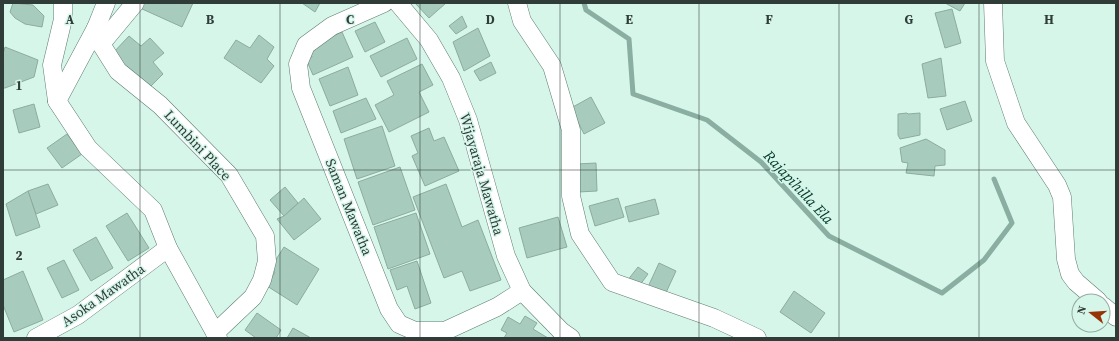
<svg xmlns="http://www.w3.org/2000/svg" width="1119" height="341" font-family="'Source Serif 4',serif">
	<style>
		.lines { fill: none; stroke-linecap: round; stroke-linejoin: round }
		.stream { stroke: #8aaea1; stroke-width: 5 }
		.building { fill: #a7ccbd; stroke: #8daba0 }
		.minor-casing { stroke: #5f7c71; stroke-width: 19 }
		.minor { stroke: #fff; stroke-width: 18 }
		.grid { fill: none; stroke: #303c38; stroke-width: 1; stroke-opacity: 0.55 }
		.labels { text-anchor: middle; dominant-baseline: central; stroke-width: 3; stroke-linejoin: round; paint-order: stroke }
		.street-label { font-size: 14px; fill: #303c38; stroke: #d6f6ea }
		.water-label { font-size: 15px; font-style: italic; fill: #02392a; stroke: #d6f6ea }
		.grid-label { font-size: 13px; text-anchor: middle; font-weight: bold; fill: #303c38; stroke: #d6f6ea; stroke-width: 3; stroke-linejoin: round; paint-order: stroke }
	</style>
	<rect width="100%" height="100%" fill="#d6f6ea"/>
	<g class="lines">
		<path class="stream" d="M584,3L586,10L629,39L633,94L707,120L761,162L829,236L942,293L984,260L1012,223L994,179"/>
	</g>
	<g class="building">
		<path d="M13,3L33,5L44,16L42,27L25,24L15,18L10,12Z"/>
		<path d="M142,3H193L182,27L140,8Z"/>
		<path d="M302,3H320L315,12Z"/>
		<path d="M415,3H446L429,18Z"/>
		<path d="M945,3H965L960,11Z"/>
		<path d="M952,9L961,43L945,48L935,13Z"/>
		<path d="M462,16L467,27L456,34L449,26Z"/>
		<path d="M375,22L385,42L365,52L355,31Z"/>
		<path d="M478,28L490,56L464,71L453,42Z"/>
		<path d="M342,32L353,57L313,75L306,59L312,57L308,47Z"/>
		<path d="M259,35L274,47L267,59L274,66L261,83L224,58L236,40L250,48Z"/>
		<path d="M129,36L141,46L150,38L164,53L153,62L163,74L148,89L112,54Z"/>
		<path d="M407,38L417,59L381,77L370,56Z"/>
		<path d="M5,47L38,60L34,77L5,88H3V54Z"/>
		<path d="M941,58L946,96L928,98L922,64Z"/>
		<path d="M491,62L496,73L480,81L474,71Z"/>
		<path d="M422,64L433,85L419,92L429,112L389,132L375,105L394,95L387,81Z"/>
		<path d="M348,67L358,95L330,106L319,79Z"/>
		<path d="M591,97L605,123L584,134L571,108Z"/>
		<path d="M366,98L376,119L341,133L333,111Z"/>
		<path d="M965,101L972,121L947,130L940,109Z"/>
		<path d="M34,104L40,127L19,133L13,110Z"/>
		<path d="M907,113L908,114L920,113V135L900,139L898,135V114Z"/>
		<path d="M382,126L395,166L357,179L344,139Z"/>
		<path d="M429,128L434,141L444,137L459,171L425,186L412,156L418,153L411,136Z"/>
		<path d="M67,134L82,154L62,168L47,148Z"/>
		<path d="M926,139L945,150V165L935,166L934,176L906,173L908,163L902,162L900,148Z"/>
		<path d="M596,163L597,191L578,192L577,164Z"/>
		<path d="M400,167L415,210L373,225L358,182Z"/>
		<path d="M48,184L58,205L36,214L28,191Z"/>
		<path d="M446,184L462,227L478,220L501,280L470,291L462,271L444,278L413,197Z"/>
		<path d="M285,187L298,203L284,216L270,200Z"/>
		<path d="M28,191L40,227L16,236L6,204Z"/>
		<path d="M304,198L321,219L294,240L277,219L284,216Z"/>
		<path d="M618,198L624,217L595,226L589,206Z"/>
		<path d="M655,199L659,214L629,222L625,207Z"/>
		<path d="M127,213L149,248L128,261L106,226Z"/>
		<path d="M416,213L430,254L388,269L374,227Z"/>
		<path d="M558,217L567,247L527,258L519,228Z"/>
		<path d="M96,237L113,268L91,281L73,250Z"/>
		<path d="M284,247L319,269L297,305L267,286L275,272L270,269Z"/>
		<path d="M64,260L79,290L62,298L47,268Z"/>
		<path d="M417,261L431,303L415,309L407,286L397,290L390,270Z"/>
		<path d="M659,263L676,271L664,297L647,289Z"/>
		<path d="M638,267L648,274L637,289L627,281Z"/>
		<path d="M23,271L43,320L14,332L3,305V280Z"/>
		<path d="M794,291L825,313L811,333L780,312Z"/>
		<path d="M257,313L281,330L276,338H256L245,330Z"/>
		<path d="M525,316L537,323L533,329L548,338H504L507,333L501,330L508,317L520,324Z"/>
		<path d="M293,328L311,338H287Z"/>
	</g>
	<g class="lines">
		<defs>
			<g id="minor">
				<path d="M63,3V19L52,65L57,101L88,148L153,210L168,248L218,338"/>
				<path d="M384,3L332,26L306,45L298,64L301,88L389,309L399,324L415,331H445L497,307L522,291"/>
				<path d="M398,3L429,40L451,78L468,120L506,256L522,291L561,331L571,338"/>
				<path d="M517,3L522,21L552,66L571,130V196L580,234L612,282L714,318L757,338"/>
				<path d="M993,3L995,61L1016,123L1057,185L1062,197L1066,259L1070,274L1076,282L1098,301"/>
				<path d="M96,28L101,44L118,71L160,105L229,175L265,236L267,261L262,280L253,297L215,333"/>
				<path d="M101,44L135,3"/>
				<path d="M57,101L96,28L106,3"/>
				<path d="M1103,306L1116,317"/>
				<path d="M36,338L78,315L168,248"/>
			</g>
		</defs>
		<use href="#minor" class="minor-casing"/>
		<use href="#minor" class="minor"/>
	</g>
	<path class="grid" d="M140,3V338M280,3V338M420,3V338M560,3V338M699,3V338M839,3V338M979,3V338M3,170H1116"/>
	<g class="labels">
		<g class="street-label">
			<text transform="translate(198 145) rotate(47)">Lumbini Place</text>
			<text transform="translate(482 174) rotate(74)">Wijayaraja Mawatha</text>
			<text transform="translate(349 207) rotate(68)">Saman Mawatha</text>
			<text transform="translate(103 295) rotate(-35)">Asoka Mawatha</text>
		</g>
		<g class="water-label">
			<text transform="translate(799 187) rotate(47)">Rajapihilla Ela</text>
		</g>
	</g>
	<g class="grid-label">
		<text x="70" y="24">A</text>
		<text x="210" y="24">B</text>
		<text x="350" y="24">C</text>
		<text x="490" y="24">D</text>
		<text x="629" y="24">E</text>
		<text x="769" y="24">F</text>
		<text x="909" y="24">G</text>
		<text x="1049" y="24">H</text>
		<text x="19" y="90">1</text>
		<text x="19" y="260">2</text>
	</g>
	<rect width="1119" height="341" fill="none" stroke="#303c38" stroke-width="8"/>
	<g transform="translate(1091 313) rotate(287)"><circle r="19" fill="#d6f6ea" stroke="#94aca3"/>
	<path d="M0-3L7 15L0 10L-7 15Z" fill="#983308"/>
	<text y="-6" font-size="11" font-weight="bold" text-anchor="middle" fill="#303c38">N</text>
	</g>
</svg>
